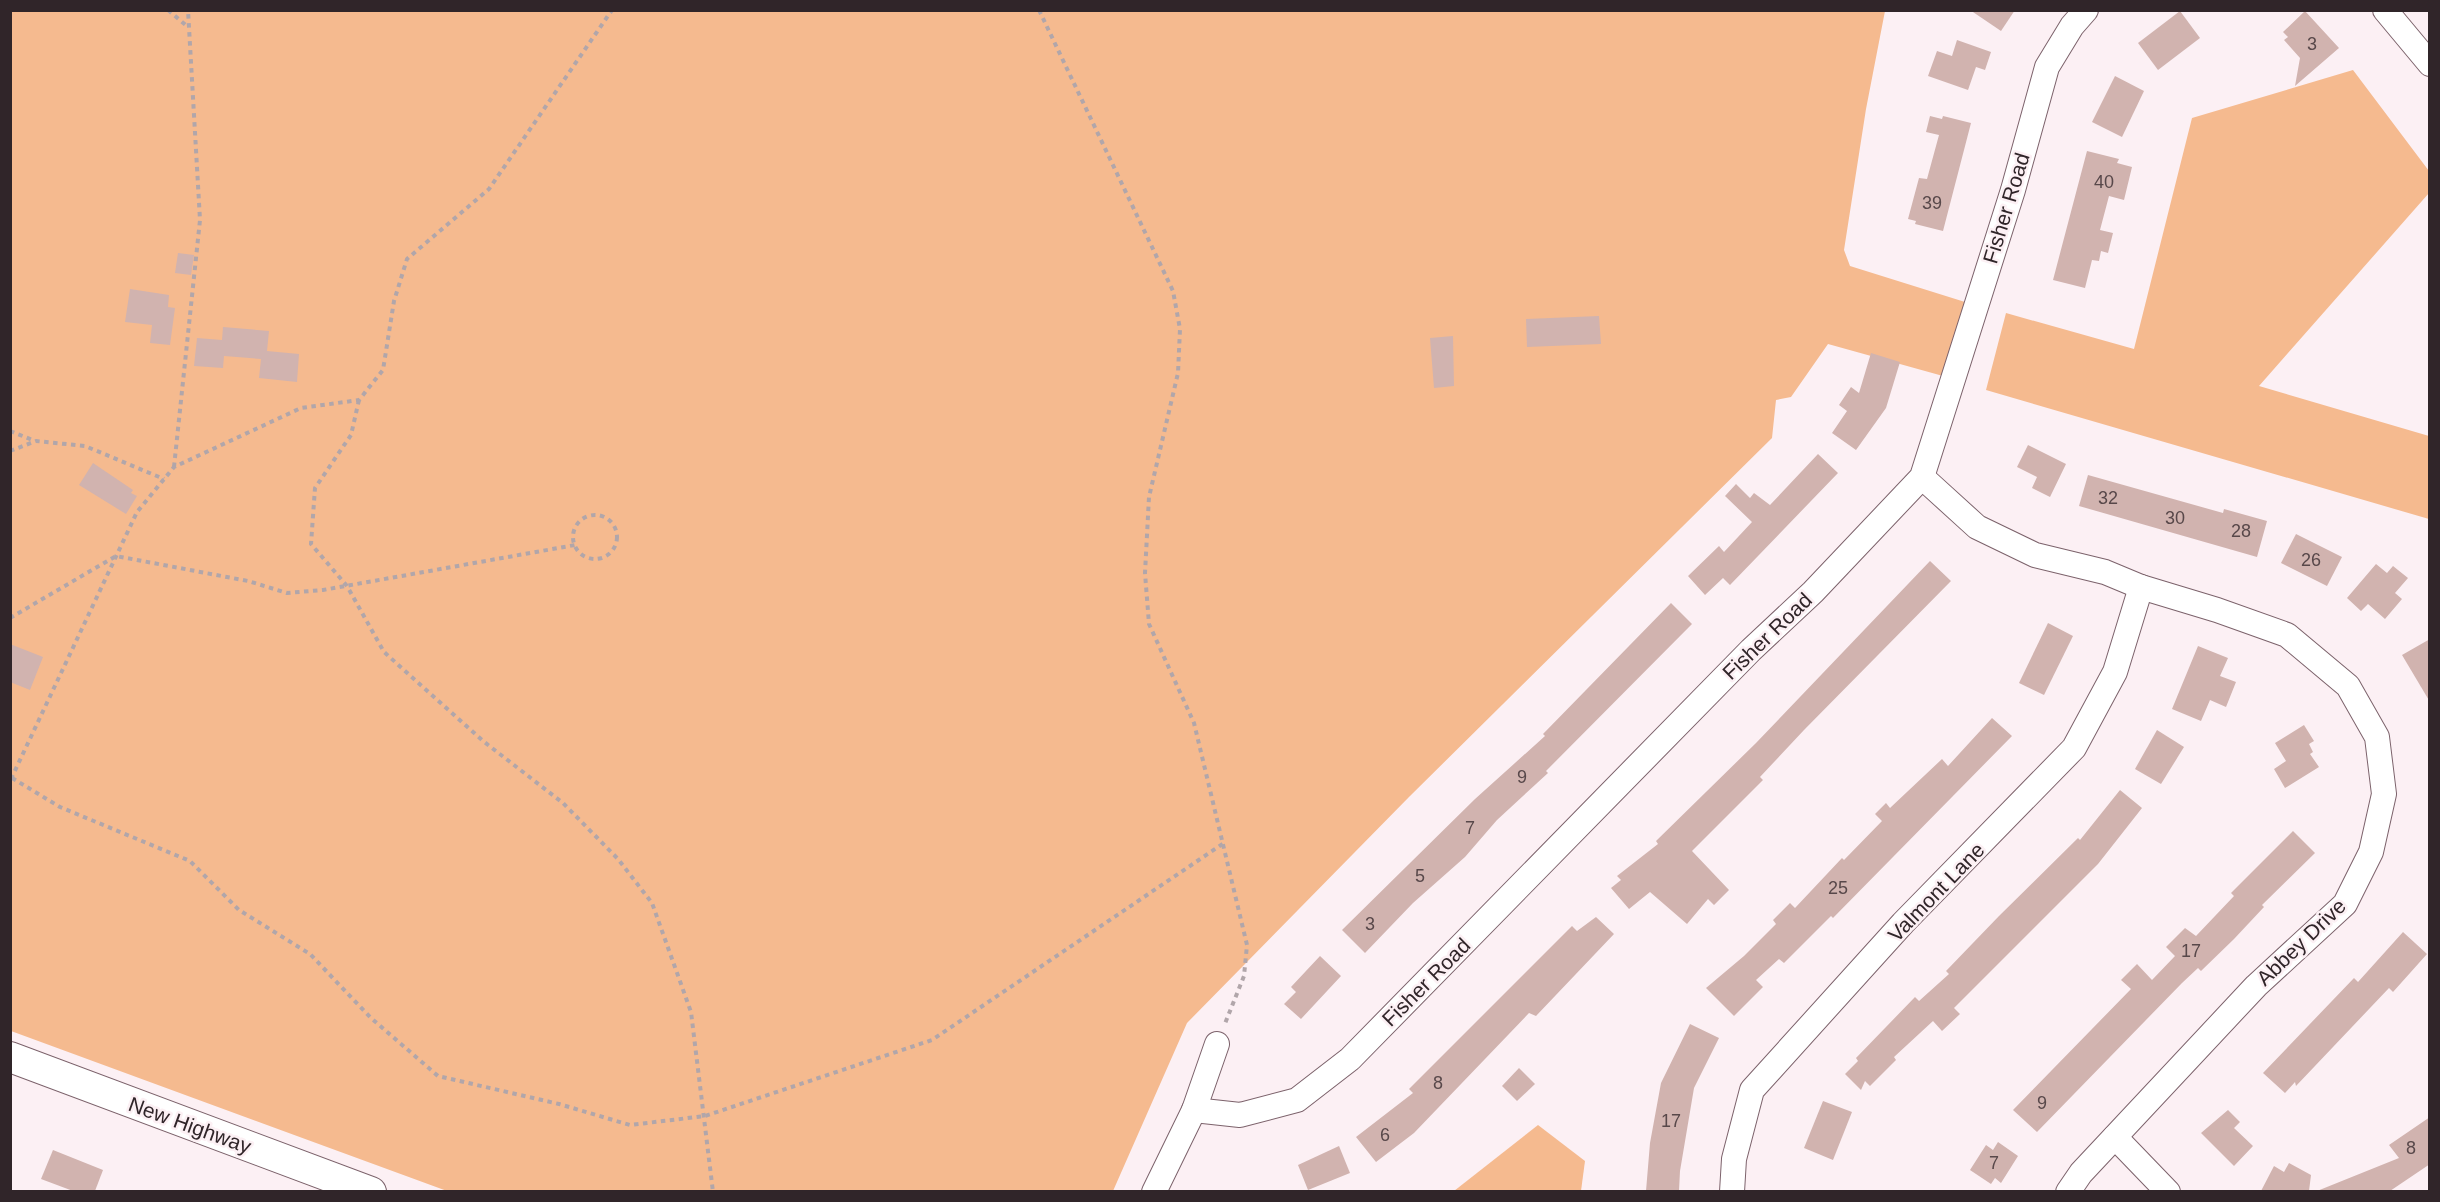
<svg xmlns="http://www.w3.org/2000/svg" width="2440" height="1202" font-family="Helvetica,sans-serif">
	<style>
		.green { fill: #f5ba8f }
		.building { fill: #d1b3af }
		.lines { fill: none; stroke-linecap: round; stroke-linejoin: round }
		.minor-casing { stroke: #7c626b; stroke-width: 26 }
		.tertiary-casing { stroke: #7c626b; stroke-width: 32 }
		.path { stroke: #b1a6aa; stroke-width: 4; stroke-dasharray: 4.5 4.5; stroke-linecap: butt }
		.minor { stroke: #fff; stroke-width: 24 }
		.tertiary { stroke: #fff; stroke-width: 30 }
		.labels { text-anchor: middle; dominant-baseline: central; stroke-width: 5; stroke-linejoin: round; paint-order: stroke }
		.number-label { font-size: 18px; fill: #58484a }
		.street-label { font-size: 21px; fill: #302529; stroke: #fcf0f4 }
	</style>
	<rect width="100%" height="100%" fill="#fcf0f4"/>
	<g class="green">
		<path d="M10,11H1885L1866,109L1844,250L1850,266L1965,302L1943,376L1828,344L1791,397L1776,400L1772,438L1409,797L1187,1023L1113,1191H447L11,1031Z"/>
		<path d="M2353,70L2429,171V193L2259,386L2429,436V519L1986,390L2006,313L2134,349L2192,118Z"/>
		<path d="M1538,1125L1585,1161L1581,1191H1454Z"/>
	</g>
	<g class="building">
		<path d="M1970,10H2015L2001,31Z"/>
		<path d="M2180,11L2200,38L2158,70L2138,43Z"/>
		<path d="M2305,11L2339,48L2295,86L2300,58L2284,40L2288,37L2283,32Z"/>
		<path d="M1957,40L1991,52L1985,70L1976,67L1968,90L1928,76L1937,51L1952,56Z"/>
		<path d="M2115,76L2144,91L2122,137L2092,122Z"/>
		<path d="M1930,116L1942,119L1943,116L1971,123L1943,231L1915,224L1916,221L1908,219L1919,178L1927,179L1939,135L1926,132Z"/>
		<path d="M2087,151L2119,159L2117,163L2132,167L2124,200L2109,196L2100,230L2113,233L2108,253L2101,251L2099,261L2092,260L2085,288L2053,280Z"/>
		<path d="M178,253L194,255L191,275L175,273Z"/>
		<path d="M130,289L169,295L168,307L175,308L170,345L150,343L152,325L125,322Z"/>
		<path d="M1599,316L1601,344L1527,347L1526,319Z"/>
		<path d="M223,327L269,331L267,351L299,354L297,382L259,378L261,359L224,356L223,368L194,366L197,338L222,340Z"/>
		<path d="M1453,336L1454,386L1434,388L1430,338Z"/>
		<path d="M1871,353L1900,362L1886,408L1856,450L1832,433L1847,411L1839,405L1851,387L1859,393Z"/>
		<path d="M2028,445L2066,464L2050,497L2032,488L2037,477L2017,467Z"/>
		<path d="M1818,454L1838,473L1730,585L1723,578L1705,595L1688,576L1719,546L1724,552L1752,522L1725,496L1736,484L1750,498L1754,493L1770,505Z"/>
		<path d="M93,463L133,490L131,493L137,496L126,514L79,485Z"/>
		<path d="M2088,475L2223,513L2224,509L2267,521L2257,557L2079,506Z"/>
		<path d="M2296,534L2342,557L2327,586L2281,563Z"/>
		<path d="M1930,561L1951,581L1804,730L1760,777L1763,780L1692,851L1729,890L1714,905L1708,899L1687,924L1650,892L1629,909L1611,888L1621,880L1617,876L1658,844L1656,841L1756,743Z"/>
		<path d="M2376,564L2387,573L2393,566L2408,578L2395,593L2402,599L2385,619L2368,604L2361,611L2347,598Z"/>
		<path d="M1671,603L1692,624L1546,771L1548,773L1497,820L1465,857L1413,903L1365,953L1342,930L1475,799L1545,736L1543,734Z"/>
		<path d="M2048,623L2073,636L2044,695L2019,683Z"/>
		<path d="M2430,639V702L2402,655Z"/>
		<path d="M10,644L43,657L30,690L10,682Z"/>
		<path d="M2198,646L2228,658L2220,676L2236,682L2226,707L2210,700L2201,721L2172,709Z"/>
		<path d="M1992,718L2012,736L1833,918L1831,916L1784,963L1779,959L1756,980L1763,987L1734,1016L1706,988L1744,956L1776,924L1773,920L1790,903L1795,908L1842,858L1844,860L1882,821L1875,814L1886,803L1890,808L1942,759L1948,766Z"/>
		<path d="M2304,725L2314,741L2309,744L2313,752L2310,754L2319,767L2285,788L2274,769L2286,761L2275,743Z"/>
		<path d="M2157,730L2184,747L2161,784L2135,769Z"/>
		<path d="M2120,790L2142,808L2098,864L1954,1008L1960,1014L1942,1031L1933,1021L1894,1057L1896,1060L1870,1086L1865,1081L1861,1090L1845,1074L1858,1061L1856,1058L1915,997L1919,1001L1949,974L1946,971L1999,916L2078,838L2080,840Z"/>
		<path d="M2293,831L2315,853L2262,905L2264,907L2234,939L2201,971L2198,968L2182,983L2037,1132L2013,1110L2131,989L2121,980L2137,964L2152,980L2175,956L2166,947L2185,928L2196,936L2234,896L2231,893Z"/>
		<path d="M1596,917L1614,934L1536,1016L1529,1013L1414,1133L1376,1162L1356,1137L1413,1093L1409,1089L1572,926L1577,931Z"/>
		<path d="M2403,932L2427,954L2393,992L2389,988L2296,1086L2295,1082L2285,1093L2263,1073L2354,978L2358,982Z"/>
		<path d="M1320,956L1341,976L1301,1019L1284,1004L1296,992L1291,987Z"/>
		<path d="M1690,1024L1719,1038L1694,1088L1680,1171L1679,1191H1646L1650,1143L1661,1083Z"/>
		<path d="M1519,1068L1535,1084L1517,1101L1502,1086Z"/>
		<path d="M1823,1101L1852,1112L1833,1160L1804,1148Z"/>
		<path d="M2228,1110L2240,1122L2234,1128L2253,1146L2234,1166L2201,1133Z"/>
		<path d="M2430,1117V1164L2390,1191H2317L2399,1158L2389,1145Z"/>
		<path d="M1998,1142L2018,1156L2001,1183L1995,1178L1991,1184L1970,1170L1986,1145L1993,1150Z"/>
		<path d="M1339,1146L1350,1173L1308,1190L1298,1165Z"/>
		<path d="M53,1150L103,1170L95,1191H73L41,1179Z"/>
		<path d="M2289,1163L2311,1175L2309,1191H2261L2274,1166L2284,1172Z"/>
	</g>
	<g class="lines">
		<defs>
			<g id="minor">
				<path d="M2385,10L2430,64"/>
				<path d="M1922,477L1977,527L2035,555L2105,572L2141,587L2217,610L2287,635L2348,686L2377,737L2384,794L2371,852L2345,904L2256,986L2081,1173L2068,1192"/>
				<path d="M1194,1110L1240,1115L1297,1100L1350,1059L1751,650L1813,592L1922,477L2013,190L2047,67L2072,26L2086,10"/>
				<path d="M2115,1137L2168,1192"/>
				<path d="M1154,1192L1194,1110L1217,1044"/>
				<path d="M1732,1192L1734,1159L1752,1090L1903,923L2074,748L2115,672L2141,587"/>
			</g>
			<path id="tertiary" d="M10,1057L371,1192"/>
		</defs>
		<use href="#minor" class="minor-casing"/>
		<use href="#tertiary" class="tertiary-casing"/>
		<g class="path">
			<path d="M168,10L188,27"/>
			<path d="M1039,10L1173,291L1180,329L1178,373L1149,497L1145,573L1149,624L1194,723L1247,945L1244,976L1224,1026"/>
			<path d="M359,400L351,435L315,488L311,544L347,586L384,652L483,741L563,803L618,859L652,903L691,1012L713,1192"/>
			<path d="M10,431L35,441"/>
			<path d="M10,451L36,441L85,446L164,479"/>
			<path d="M174,467L200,220L188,10"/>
			<circle cx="595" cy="537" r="22"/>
			<path d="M10,618L116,556L248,581L287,593L323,590L575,545"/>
			<path d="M12,778L60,807L190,861L239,910L310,954L371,1018L438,1076L559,1104L630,1125L705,1116L932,1040L1224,843"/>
			<path d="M11,779L137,512L174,467L301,408L359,400L383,370L394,301L407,259L489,189L612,10"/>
		</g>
		<use href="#minor" class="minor"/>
		<use href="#tertiary" class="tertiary"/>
	</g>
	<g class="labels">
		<g class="number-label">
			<text x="2312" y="44">3</text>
			<text x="2104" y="182">40</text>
			<text x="1932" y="203">39</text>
			<text x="2108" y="498">32</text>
			<text x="2175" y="518">30</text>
			<text x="2241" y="531">28</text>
			<text x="2311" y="560">26</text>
			<text x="1522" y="777">9</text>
			<text x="1470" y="828">7</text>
			<text x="1420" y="876">5</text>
			<text x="1838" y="888">25</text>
			<text x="1370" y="924">3</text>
			<text x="2191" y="951">17</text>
			<text x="1438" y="1083">8</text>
			<text x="2042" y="1103">9</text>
			<text x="1671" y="1121">17</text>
			<text x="1385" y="1135">6</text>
			<text x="2411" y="1148">8</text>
			<text x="1994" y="1163">7</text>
		</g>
		<g class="street-label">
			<text transform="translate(2006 208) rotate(-73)">Fisher Road</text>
			<text transform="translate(1767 636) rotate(-44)">Fisher Road</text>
			<text transform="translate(1936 892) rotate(-46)">Valmont Lane</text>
			<text transform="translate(2301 942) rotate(-44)">Abbey Drive</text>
			<text transform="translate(1426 982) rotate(-45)">Fisher Road</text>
			<text transform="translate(190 1125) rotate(20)">New Highway</text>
		</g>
	</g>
	<rect width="2440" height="1202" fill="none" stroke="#302529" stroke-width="24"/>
</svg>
